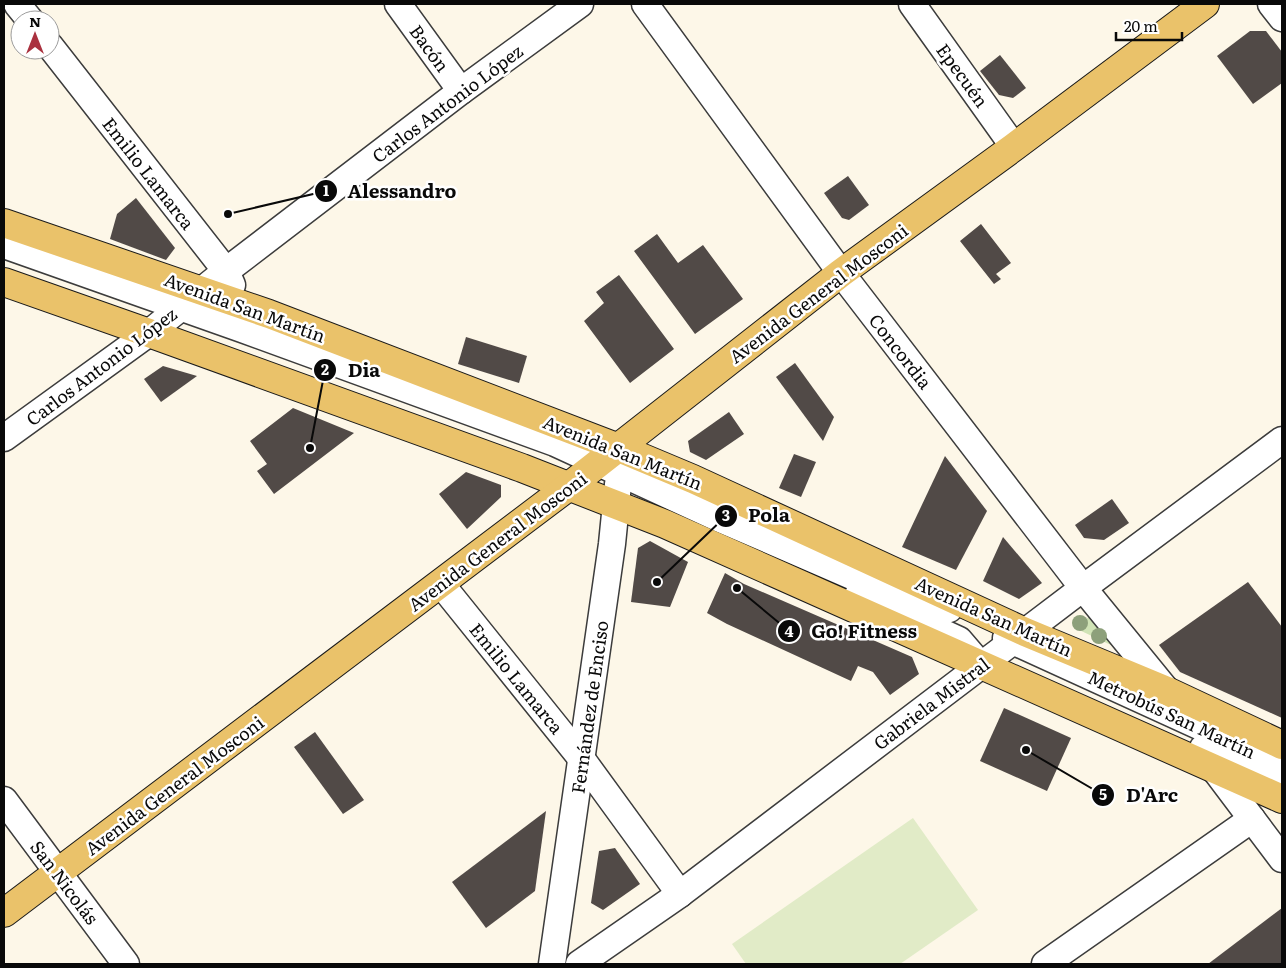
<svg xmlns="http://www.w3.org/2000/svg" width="1286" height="968" font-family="Literata,serif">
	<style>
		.green { fill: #d0e3b6 }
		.pitch { fill: #e1ebc7 }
		.building { fill: #514a47 }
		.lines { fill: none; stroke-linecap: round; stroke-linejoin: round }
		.minor-casing { stroke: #3c3c3c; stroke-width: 29 }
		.major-casing { stroke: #1a1a1a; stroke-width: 30 }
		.minor { stroke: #fff; stroke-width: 26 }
		.major { stroke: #eac26a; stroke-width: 28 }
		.tree { fill: #8da07b }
		.labels { text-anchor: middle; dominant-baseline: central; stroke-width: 5; stroke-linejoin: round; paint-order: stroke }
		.street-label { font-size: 18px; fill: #090909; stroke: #fff }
		.leader { fill: none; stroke: #090909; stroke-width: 2 }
		.callout-dot { fill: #090909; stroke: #fff; stroke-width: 2 }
		.mark-label { font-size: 15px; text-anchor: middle; font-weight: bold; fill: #fff }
		.callout-label { font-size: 19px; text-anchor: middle; font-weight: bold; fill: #090909; stroke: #fff; stroke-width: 5; stroke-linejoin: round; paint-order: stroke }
	</style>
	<rect width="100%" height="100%" fill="#fdf7e8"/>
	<path class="green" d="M1090,616L1115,647L1075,628Z"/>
	<path class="pitch" d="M913,818L978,910L900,964H746L732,944Z"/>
	<g class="building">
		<path d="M1250,31H1266L1282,52V83L1253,104L1217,56Z"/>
		<path d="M1000,55L1026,88L1013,98L999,95L980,71Z"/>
		<path d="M848,176L869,205L849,220L842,218L824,193Z"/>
		<path d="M136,198L175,248L166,260L110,239L117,214Z"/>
		<path d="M981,224L1011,263L996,274L1001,279L994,284L960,241Z"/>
		<path d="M657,234L678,263L703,245L743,299L695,334L634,251Z"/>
		<path d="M619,275L674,349L630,383L584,321L604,303L596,292Z"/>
		<path d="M466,337L527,356L519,383L458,364Z"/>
		<path d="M795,363L834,417L823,441L776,377Z"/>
		<path d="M163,366L197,376L161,402L144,379Z"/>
		<path d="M293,408L354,433L274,494L257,471L267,464L250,441Z"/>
		<path d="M729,412L744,434L706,460L690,452L688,441Z"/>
		<path d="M794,454L816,462L801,497L779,488Z"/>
		<path d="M945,456L987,511L956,570L902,547Z"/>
		<path d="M466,472L501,485V497L467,529L439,494Z"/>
		<path d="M1112,499L1129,523L1104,540L1084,538L1075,525Z"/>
		<path d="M1003,537L1042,583L1019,599L983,581Z"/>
		<path d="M650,541L688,562L670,607L631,602L638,548Z"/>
		<path d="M725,573L744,584L912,657L919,674L890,695L873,672L858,666L851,681L727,624L707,613Z"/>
		<path d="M1248,582L1282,627V718L1180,672L1159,645Z"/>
		<path d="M1004,708L1071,738L1047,791L980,761Z"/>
		<path d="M315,732L364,800L343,814L294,747Z"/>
		<path d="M546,811L535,891L486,928L452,882Z"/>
		<path d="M615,848L640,884L603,910L591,903L599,851Z"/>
		<path d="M1282,908V964H1208Z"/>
	</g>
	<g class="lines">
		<defs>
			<g id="minor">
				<path d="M17,4L30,20"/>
				<path d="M398,4L461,91"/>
				<path d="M645,4L841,273L1083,588L1167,691"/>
				<path d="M912,4L1014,147"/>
				<path d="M1271,4L1282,18"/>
				<path d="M50,46L226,271L232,285"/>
				<path d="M4,245L242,329L555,443L718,518L868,583L938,604L949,609"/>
				<path d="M4,438L149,333L226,271L461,91L580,4"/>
				<path d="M441,584L581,758L680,894"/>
				<path d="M858,595L883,605L959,640L977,661"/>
				<path d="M1006,638L1282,764"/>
				<path d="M1203,748L1282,784"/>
				<path d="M1215,770L1282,859"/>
				<path d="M4,800L126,964"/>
				<path d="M552,964L612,544L618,484"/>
				<path d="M579,964L680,894L1083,588L1282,440"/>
				<path d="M1045,964L1252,819"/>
			</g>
			<g id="major">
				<path d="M4,223L269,314L619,448L693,479L1025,632L1167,691L1282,745"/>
				<path d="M4,282L149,333L522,468L665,524L1282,799"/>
				<path d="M4,913L568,487L841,273L1014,147L1205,4"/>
			</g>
		</defs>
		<use href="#minor" class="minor-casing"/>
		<use href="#major" class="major-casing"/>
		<use href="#minor" class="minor"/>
		<use href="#major" class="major"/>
	</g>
	<g class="tree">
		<circle cx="1080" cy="623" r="8"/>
		<circle cx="1099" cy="636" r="8"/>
	</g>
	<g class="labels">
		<g class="street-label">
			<text transform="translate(430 48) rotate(54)">Bacón</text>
			<text transform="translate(963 75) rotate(54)">Epecuén</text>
			<text transform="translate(447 103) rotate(-37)">Carlos Antonio López</text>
			<text transform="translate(149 173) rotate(52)">Emilio Lamarca</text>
			<text transform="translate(818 293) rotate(-37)">Avenida General Mosconi</text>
			<text transform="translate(245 307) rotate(20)">Avenida San Martín</text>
			<text transform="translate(901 351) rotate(52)">Concordia</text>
			<text transform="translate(101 366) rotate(-37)">Carlos Antonio López</text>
			<text transform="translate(623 452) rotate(22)">Avenida San Martín</text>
			<text transform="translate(497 541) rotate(-37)">Avenida General Mosconi</text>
			<text transform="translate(994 616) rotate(24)">Avenida San Martín</text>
			<text transform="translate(517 678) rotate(51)">Emilio Lamarca</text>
			<text transform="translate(931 703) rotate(-37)">Gabriela Mistral</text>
			<text transform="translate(589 707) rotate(-82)">Fernández de Enciso</text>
			<text transform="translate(1172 714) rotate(25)">Metrobús San Martín</text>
			<text transform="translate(174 785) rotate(-37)">Avenida General Mosconi</text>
			<text transform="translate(65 882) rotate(53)">San Nicolás</text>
		</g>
	</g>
	<path class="leader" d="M228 214L326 191M310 448L325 370M657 582L726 516M737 588L789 631M1026 750L1103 795"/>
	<g class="callout-dot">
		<circle cx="228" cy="214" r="5"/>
		<circle cx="310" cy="448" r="5"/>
		<circle cx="657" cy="582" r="5"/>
		<circle cx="737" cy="588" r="5"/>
		<circle cx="1026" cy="750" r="5"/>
		<circle cx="326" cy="191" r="12"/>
		<circle cx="325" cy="370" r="12"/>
		<circle cx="726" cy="516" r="12"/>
		<circle cx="789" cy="631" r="12"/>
		<circle cx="1103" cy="795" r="12"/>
	</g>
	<g class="mark-label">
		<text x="326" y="196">1</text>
		<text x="325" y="375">2</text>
		<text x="726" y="521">3</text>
		<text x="789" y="637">4</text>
		<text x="1103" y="800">5</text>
	</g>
	<g class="callout-label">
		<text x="402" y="198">Alessandro</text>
		<text x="364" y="377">Dia</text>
		<text x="769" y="522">Pola</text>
		<text x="864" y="638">Go! Fitness</text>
		<text x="1152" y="802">D'Arc</text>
	</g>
	<rect width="1286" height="968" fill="none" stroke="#090909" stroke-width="10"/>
	<g transform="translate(35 35)"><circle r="24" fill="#ffffff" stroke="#9d9d9d"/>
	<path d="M0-4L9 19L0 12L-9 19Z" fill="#aa313f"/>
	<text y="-8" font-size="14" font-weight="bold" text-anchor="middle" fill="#090909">N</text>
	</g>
	<path d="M1116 32v8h66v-8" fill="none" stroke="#090909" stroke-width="2.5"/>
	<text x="1124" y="32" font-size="15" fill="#090909" stroke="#ffffff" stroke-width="4" paint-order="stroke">20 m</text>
</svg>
